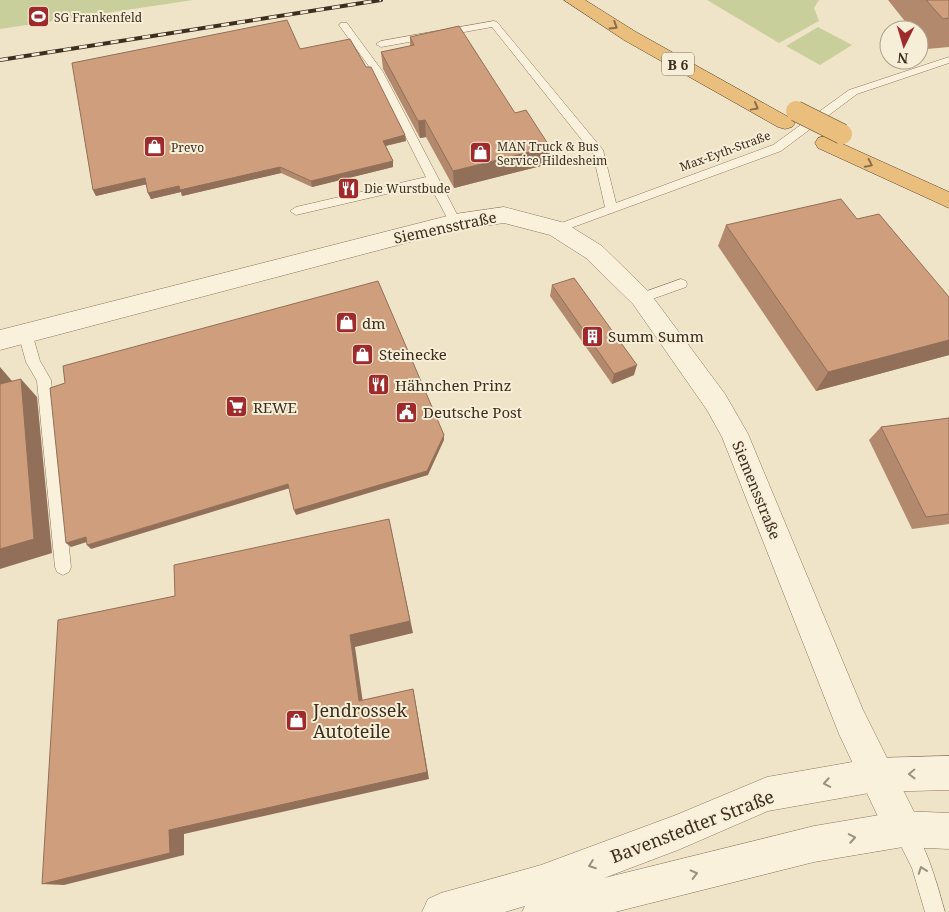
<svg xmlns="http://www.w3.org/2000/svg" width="949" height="912" font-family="'Noto Serif',serif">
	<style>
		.green { fill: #c9cf9b }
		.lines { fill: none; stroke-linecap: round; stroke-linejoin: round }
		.service-casing { stroke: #8d765c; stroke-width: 1 }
		.minor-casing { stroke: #8d765c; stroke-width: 1 }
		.tertiary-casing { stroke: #8d765c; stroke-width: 1 }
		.trunk-casing { stroke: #5b4430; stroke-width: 1 }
		.service { fill: #faf1dc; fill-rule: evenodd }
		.minor { fill: #faf1dc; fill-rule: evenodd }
		.tertiary { fill: #faf1dc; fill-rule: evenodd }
		.trunk { fill: #eabe7c; fill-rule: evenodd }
		.rail-casing { stroke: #3d2e20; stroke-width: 4 }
		.rail { stroke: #f7eed8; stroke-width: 2.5; stroke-dasharray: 8; stroke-linecap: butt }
		.trunk-bridge-casing { stroke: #5b4430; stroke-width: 21; stroke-linecap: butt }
		.trunk-bridge { stroke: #eabe7c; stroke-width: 20 }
		.wall { fill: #b2896c }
		.shaded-wall { fill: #916f58 }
		.building { fill: #cf9f7d; stroke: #916f58 }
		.oneway { stroke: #8b6f49 }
		.oneway2 { stroke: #9c907e }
		.labels { text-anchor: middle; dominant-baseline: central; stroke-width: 4; stroke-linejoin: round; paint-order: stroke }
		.far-poi-label { font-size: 12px; fill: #3d2e20; stroke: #f7eed8; text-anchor: start }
		.far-street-label { font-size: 12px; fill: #3d2e20; stroke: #f7eed8 }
		.shield { fill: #f7eed8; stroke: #756857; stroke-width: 1 }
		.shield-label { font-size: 14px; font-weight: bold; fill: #3d2e20 }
		.street-label { font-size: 15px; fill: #3d2e20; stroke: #f7eed8 }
		.poi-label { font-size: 15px; fill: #3d2e20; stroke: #f7eed8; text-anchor: start }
		.near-poi-label { font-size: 18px; fill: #3d2e20; stroke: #f7eed8; text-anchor: start }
		.near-street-label { font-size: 18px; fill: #3d2e20; stroke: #f7eed8 }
	</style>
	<rect width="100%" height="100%" fill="#f0e4c8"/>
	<g class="green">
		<path d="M0,0H193L0,29Z"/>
		<path d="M707,0H819L814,8L819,21L779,43Z"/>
		<path d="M818,27L852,45L820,65L786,46Z"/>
	</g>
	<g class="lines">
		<defs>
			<g id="service">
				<path d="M494,21L497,22L603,150L616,203L773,145L849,90L949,57V63L857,94L781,151L557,233L553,232L551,229L553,226L605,207L593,154L492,27L381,47L376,44L381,41Z"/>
				<path d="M341,23H347L383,72L461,222L459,225H451L429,184L296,215L290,211L296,207L426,177L373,72L339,25Z"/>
				<path d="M681,279L686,281L687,284L686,287L641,303L634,298L636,295Z"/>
				<path d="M25,328L32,333L40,361L51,380L71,567L69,572L63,575L57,572L55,567L37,381L26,362L18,333Z"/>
				<path d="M903,820C923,828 939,891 945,912H925L912,868L893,830L896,823Z"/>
			</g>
			<path id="minor" d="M504,207L565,223L602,246L649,292L725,394L748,434L863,710L916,816L921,829L916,842L903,847L890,842L839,734L722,437L707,410L633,304L586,258L550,235L504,223L455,230L0,350V330L455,214Z"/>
			<path id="tertiary" d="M949,756V790L875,792L768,811L678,850L604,878L814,826L903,811L949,813V849L903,847L814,862L615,912H522L525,906L505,912H422L428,899L441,893L541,865L676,815L767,777L875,758Z"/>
			<g id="trunk">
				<path d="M564,0H585L636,32L792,119L795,123L792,127L785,129L778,127L624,40Z"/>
				<path d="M825,136L949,192V208L818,148L815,143L818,138Z"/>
			</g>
		</defs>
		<use href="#service" class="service-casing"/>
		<use href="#minor" class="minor-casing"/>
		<use href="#tertiary" class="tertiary-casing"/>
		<use href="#trunk" class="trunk-casing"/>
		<use href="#service" class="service"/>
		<use href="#minor" class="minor"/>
		<use href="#tertiary" class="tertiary"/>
		<use href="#trunk" class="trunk"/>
		<defs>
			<path id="rail" d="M0,60L381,0"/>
		</defs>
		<use href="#rail" class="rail-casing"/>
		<use href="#rail" class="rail"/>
		<defs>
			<path id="trunk-bridge" d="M796,111L842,134"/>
		</defs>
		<use href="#trunk-bridge" class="trunk-bridge-casing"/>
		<use href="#trunk-bridge" class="trunk-bridge"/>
	</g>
	<g class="wall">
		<path d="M888,0H949V47L927,49L919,39V30H912Z"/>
		<path d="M410,37L515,113L549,164L454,188L426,137L420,138L383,69L381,52L410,46Z"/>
		<path d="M300,49L405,135L406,141L386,146L393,161V167L312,187L281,173L182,196L181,192L151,199L148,193L146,184L96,196L93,190Z"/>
		<path d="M857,219L949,297V355L816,391L718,246L726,225Z"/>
		<path d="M552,285L634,375L612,384L550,296Z"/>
		<path d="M949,418V524L912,529L869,440L881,427Z"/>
	</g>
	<g class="shaded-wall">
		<path d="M425,120L426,137L420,138L418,121Z"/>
		<path d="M405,135L406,141L384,146L383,141Z"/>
		<path d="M550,147L549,164L454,188L453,171Z"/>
		<path d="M393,161V167L312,187L311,181Z"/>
		<path d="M280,167L281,173L182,196L181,192L151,199L148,193L179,186Z"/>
		<path d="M145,178L148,184L96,196L93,190Z"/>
		<path d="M949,340V355L816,391L828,372Z"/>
		<path d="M637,365L634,375L612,384L614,374Z"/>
		<path d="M0,367L12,381L13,404L0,389Z"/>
		<path d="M21,379L37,397L52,553L0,569V549Z"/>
		<path d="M444,435V440L428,475L296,515L294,510Z"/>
		<path d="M288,484L290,488L91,549L87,545Z"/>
		<path d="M389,519L413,633L355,647L364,710L359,701L350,635Z"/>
		<path d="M86,537L90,541L71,547L66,543Z"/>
		<path d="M413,689L415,699L429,779L184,834V855L64,885L42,884L169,830Z"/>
	</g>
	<g class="building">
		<path d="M926,0H949V18L943,19Z"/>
		<path d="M287,20L300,49L350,39L366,67H371L405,135L383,141L393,161L311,181L280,167L180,190L179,186L148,193L145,178L93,190L72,63Z"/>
		<path d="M459,26L515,113L526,110L550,147L453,171L425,120L418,121L381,52L414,45L410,37Z"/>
		<path d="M841,199L857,219L879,214L949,297V340L828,372L726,225Z"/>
		<path d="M574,278L637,365L614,374L552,285Z"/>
		<path d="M378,281L444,435L427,471L294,510L288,484L87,545L86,537L66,543L50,388L65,383L63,366Z"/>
		<path d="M21,379L34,539L0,549V384Z"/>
		<path d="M949,418V514L926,517L881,427Z"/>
		<path d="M389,519L410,621L350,635L359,701L413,689L427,772L169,830L170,853L42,884L58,620L175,596L174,565Z"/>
	</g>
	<defs><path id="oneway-chevron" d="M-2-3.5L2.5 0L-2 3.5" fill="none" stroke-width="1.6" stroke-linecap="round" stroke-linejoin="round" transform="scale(1.25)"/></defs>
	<g class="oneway">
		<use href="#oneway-chevron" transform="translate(614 26) rotate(32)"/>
		<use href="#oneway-chevron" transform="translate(755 107) rotate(29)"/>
		<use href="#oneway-chevron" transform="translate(869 164) rotate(26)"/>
	</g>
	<g class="oneway2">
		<use href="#oneway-chevron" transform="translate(912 774) rotate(179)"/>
		<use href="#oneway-chevron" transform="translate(827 783) rotate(170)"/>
		<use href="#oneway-chevron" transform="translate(852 838) rotate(-10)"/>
		<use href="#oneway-chevron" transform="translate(592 865) rotate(160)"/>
		<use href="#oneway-chevron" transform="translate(922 870) rotate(-110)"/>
		<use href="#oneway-chevron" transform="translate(694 874) rotate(-14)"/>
	</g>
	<defs>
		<symbol id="stadium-square" viewBox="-11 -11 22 22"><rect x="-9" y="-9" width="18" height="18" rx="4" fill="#9e2a2b" stroke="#f7eed8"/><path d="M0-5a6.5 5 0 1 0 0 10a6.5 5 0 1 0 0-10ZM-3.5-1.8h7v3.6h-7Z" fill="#fff"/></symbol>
		<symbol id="shop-square" viewBox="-11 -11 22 22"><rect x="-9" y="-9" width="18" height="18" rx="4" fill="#9e2a2b" stroke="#f7eed8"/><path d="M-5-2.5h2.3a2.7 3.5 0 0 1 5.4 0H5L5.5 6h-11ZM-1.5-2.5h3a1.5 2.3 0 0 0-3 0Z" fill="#fff"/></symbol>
		<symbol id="restaurant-square" viewBox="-11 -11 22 22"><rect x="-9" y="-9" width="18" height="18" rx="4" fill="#9e2a2b" stroke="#f7eed8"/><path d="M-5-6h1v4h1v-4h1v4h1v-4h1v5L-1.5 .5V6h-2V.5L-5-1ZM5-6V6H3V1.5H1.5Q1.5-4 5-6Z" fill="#fff"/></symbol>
		<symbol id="building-square" viewBox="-11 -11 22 22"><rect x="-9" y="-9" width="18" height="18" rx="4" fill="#9e2a2b" stroke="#f7eed8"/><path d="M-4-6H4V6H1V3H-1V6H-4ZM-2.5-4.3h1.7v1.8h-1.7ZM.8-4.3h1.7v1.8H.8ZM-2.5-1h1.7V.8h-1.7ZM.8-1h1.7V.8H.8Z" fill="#fff"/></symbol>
		<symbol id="supermarket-square" viewBox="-11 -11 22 22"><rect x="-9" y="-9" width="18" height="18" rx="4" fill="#9e2a2b" stroke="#f7eed8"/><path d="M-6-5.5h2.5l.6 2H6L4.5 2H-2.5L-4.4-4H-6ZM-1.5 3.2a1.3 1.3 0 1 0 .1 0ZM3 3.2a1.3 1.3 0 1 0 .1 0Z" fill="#fff"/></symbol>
		<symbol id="civic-square" viewBox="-11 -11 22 22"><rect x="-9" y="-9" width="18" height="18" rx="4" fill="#9e2a2b" stroke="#f7eed8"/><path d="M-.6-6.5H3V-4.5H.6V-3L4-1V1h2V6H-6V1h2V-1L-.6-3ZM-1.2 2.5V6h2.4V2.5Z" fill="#fff"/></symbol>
	</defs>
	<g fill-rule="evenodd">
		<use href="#stadium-square" x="26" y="4" width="25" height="25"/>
		<use href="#shop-square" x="142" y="134" width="25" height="25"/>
		<use href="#shop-square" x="468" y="140" width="25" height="25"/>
		<use href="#restaurant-square" x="336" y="176" width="25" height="25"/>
		<use href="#shop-square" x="334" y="310" width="25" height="25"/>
		<use href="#building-square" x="580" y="324" width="25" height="25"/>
		<use href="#shop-square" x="350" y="342" width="25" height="25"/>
		<use href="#restaurant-square" x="366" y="372" width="25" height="25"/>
		<use href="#supermarket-square" x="224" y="394" width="25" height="25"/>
		<use href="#civic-square" x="394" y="400" width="25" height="25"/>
		<use href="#shop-square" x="284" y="708" width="25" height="25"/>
	</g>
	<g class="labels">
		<g class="far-poi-label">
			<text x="54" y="17">SG Frankenfeld</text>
			<text x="497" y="146">MAN Truck &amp; Bus<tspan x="497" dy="14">Service Hildesheim</tspan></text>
			<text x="171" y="147">Prevo</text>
			<text x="364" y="188">Die Wurstbude</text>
		</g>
		<g class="far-street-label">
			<text transform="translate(725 151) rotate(-20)">Max-Eyth-Straße</text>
		</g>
		<rect class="shield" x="662" y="52.5" width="32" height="23" rx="4"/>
		<g class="shield-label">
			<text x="678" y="64">B 6</text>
		</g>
		<g class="street-label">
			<text transform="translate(445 227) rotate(-12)">Siemensstraße</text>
			<text transform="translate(757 490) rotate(68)">Siemensstraße</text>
		</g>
		<g class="poi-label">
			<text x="362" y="323">dm</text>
			<text x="608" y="336">Summ Summ</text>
			<text x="379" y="354">Steinecke</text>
			<text x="395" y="385">Hähnchen Prinz</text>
			<text x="253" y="407">REWE</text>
			<text x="423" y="412">Deutsche Post</text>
		</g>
		<g class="near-poi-label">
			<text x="313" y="710">Jendrossek<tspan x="313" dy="21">Autoteile</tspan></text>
		</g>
		<g class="near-street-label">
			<text transform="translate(692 826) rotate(-21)">Bavenstedter Straße</text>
		</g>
	</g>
	<g transform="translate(904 45) rotate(185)"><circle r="24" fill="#f7eed8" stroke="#ada18e"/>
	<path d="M0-4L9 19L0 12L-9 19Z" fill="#9e2a2b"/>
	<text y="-8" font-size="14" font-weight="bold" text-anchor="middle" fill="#3d2e20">N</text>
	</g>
</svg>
